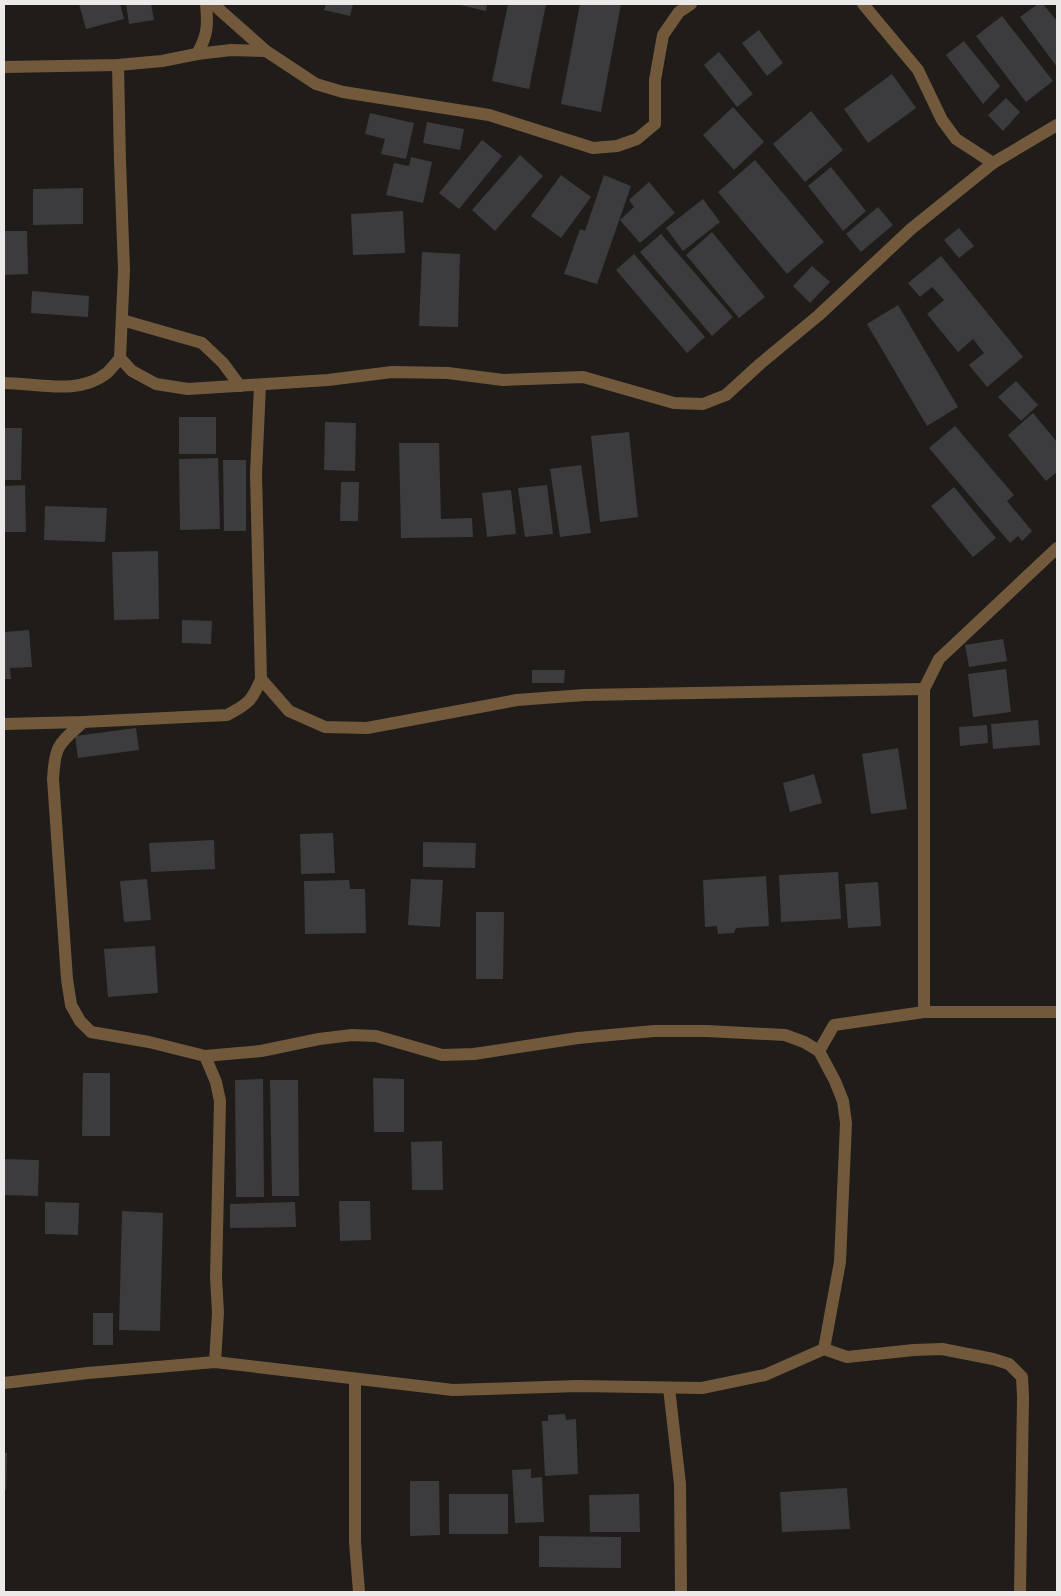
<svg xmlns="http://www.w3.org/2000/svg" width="1061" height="1596" font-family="Karla,sans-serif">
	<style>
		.building { fill: #3c3c3f }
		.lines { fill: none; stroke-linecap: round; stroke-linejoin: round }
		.street { stroke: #73593b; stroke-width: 12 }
	</style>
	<rect width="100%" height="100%" fill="#1f1c1a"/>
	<g class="building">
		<path d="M79,4H120L124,19L86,29Z"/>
		<path d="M126,4H151L154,20L129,24Z"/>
		<path d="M326,4H353L350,16L324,10Z"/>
		<path d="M456,4H487L486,11Z"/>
		<path d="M508,4H546L529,89L492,81Z"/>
		<path d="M580,4H621L601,112L561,104Z"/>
		<path d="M1038,4H1043L1057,21V67L1020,17Z"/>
		<path d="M1002,16L1053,81L1026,102L976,36Z"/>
		<path d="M759,30L783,63L767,76L742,43Z"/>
		<path d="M964,41L1000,86L983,104L946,55Z"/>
		<path d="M719,52L753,94L737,107L704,65Z"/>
		<path d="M892,74L916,108L868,143L844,109Z"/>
		<path d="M1006,98L1020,112L1003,131L988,115Z"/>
		<path d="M733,107L764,142L734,170L703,135Z"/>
		<path d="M811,111L843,150L805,182L773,144Z"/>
		<path d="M370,113L414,123L406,159L381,154L385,139L365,134Z"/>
		<path d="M427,122L464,129L460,150L423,143Z"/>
		<path d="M482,140L502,156L459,209L439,193Z"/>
		<path d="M520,155L543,176L495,231L472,210Z"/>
		<path d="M411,157L432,162L423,203L386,195L394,163L409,166Z"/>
		<path d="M755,160L824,242L787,274L718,192Z"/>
		<path d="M831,167L866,211L843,231L808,186Z"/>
		<path d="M561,175L591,197L561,238L531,216Z"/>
		<path d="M604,175L631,186L597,284L564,274L580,229L585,231Z"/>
		<path d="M649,182L675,213L640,243L620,220L634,207L629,200Z"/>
		<path d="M83,188V224L33,225V189Z"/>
		<path d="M703,199L720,222L683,251L666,228Z"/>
		<path d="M878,207L893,225L861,252L846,234Z"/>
		<path d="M403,211L405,253L353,255L351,214Z"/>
		<path d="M959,228L974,246L959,258L944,240Z"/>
		<path d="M4,231H27L28,274L4,275Z"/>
		<path d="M712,232L765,297L739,318L686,255Z"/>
		<path d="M661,234L733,317L712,336L640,252Z"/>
		<path d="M422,252L460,254L458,327L419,326Z"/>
		<path d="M634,254L705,337L687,353L616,270Z"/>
		<path d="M941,256L1023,357L987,387L969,365L984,353L973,339L958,352L927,314L944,300L932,287L920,297L908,283Z"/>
		<path d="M812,266L830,282L810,303L793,286Z"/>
		<path d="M32,291L89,296L88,317L31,313Z"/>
		<path d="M898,305L958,407L927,426L867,324Z"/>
		<path d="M1016,381L1038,405L1021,421L998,397Z"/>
		<path d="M1033,413L1057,442V472L1046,481L1008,435Z"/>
		<rect x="179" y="417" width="37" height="37"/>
		<path d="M325,422L356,423L355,471L324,470Z"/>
		<path d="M955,426L1014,495L1007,501L1032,531L1022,541L1018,536L1010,543L929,448Z"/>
		<path d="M4,428H22L21,480H4Z"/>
		<path d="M629,432L638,517L600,522L591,436Z"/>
		<path d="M399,443H439L441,519L472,518L473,537L401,538Z"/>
		<path d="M218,458L220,529L180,530L179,459Z"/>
		<path d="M223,460H246V531H224Z"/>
		<path d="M581,465L591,533L560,537L550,469Z"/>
		<path d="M341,482H359L358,521H340Z"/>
		<path d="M25,485L26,532H4V486Z"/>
		<path d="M547,485L553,534L525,537L518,488Z"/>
		<path d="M954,487L996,538L973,557L931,506Z"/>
		<path d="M511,490L516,534L487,537L482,493Z"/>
		<path d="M45,506L107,508L105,542L44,540Z"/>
		<path d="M158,551L159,619L114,620L112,552Z"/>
		<path d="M182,620L212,621L211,644L182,643Z"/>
		<path d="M29,630L32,667L10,668L11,679H4V632Z"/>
		<path d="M1003,639L1007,661L969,667L965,645Z"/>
		<path d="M1006,669L1011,712L973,717L968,674Z"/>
		<path d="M532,670H565L564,683H532Z"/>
		<path d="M1038,720L1040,745L993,749L991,724Z"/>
		<path d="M987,725L988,743L960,746L959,727Z"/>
		<path d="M136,728L139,750L78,758L75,736Z"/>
		<path d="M898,748L907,809L871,814L862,754Z"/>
		<path d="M814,774L822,803L790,812L783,783Z"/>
		<path d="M333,833L335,873L301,874L300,834Z"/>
		<path d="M214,840L215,869L151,872L149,843Z"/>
		<path d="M423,842L476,843L475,868L423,867Z"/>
		<path d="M838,872L841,919L781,922L779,875Z"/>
		<path d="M766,876L769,926L736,928L734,933L718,934L717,926L705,927L703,880Z"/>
		<path d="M147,879L151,920L124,922L120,881Z"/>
		<path d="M411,879L443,880L440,927L408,925Z"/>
		<path d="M349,880L350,889H365L366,933L305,934L304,881Z"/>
		<path d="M878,882L881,926L848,928L845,884Z"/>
		<path d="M476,912H504L503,979H476Z"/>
		<path d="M155,946L158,993L108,997L104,949Z"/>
		<path d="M83,1073H110V1136H82Z"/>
		<path d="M373,1078L404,1079V1132H374Z"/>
		<path d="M263,1079L264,1197H236L235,1080Z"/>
		<path d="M270,1080H298L299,1196H272Z"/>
		<path d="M442,1141L443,1190H412L411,1142Z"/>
		<path d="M4,1159L39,1160L38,1196L4,1195Z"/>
		<path d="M339,1201H370L371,1240L340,1241Z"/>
		<path d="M45,1202L79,1203L78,1235L45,1234Z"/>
		<path d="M295,1202L296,1227L230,1228V1204Z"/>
		<path d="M122,1211L163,1213L160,1331L119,1330Z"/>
		<rect x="93" y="1313" width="20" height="32"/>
		<path d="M565,1414L566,1420L576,1419L578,1474L545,1476L542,1421H548V1415Z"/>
		<path d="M4,1453H7L6,1490L4,1489Z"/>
		<path d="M531,1469V1478L542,1477L544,1522L515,1523L512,1470Z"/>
		<path d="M410,1481H439L440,1535L410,1536Z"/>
		<path d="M847,1488L850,1529L782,1532L780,1492Z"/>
		<rect x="449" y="1494" width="59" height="40"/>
		<path d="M639,1494L640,1532H590L589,1495Z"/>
		<path d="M539,1536L621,1537V1568L539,1567Z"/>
	</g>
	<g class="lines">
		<g class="street">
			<path d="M213,4L266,51L316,84L343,92L489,115L593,148L617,146L637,139L655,124V80L663,35L679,12L691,4"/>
			<path d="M863,4L918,70L942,120L956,139L993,163"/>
			<path d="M197,54C208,35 208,24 206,4"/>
			<path d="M4,67L118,65L162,61L197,54L231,50L266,51"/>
			<path d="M122,320L202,343L223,363L240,386"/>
			<path d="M120,358L132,371L156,384L188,389L328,380L392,372L448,373L503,380L583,377L674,403L703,404L726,395L760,364L819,315L911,229L993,163L1057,125"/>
			<path d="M4,383C37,383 78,396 107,373C112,368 116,363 120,358L124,270L120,161L118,65"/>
			<path d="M261,679L289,711L325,727L367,728L517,700L584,695L924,689"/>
			<path d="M83,722C58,745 55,745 53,779L67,979L71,1005L80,1021L91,1032L149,1042L205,1056L261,1051L319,1039L352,1035L376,1036L442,1055L474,1054L578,1038L654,1031H707L785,1035L804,1042L819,1051L835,1081L843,1101L846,1123L840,1262L824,1349"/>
			<path d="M4,724L83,722L227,715C248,704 252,701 261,679L256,474L260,385"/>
			<path d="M924,1012V689L939,659L1057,548"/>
			<path d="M819,1051L834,1025L924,1012H1057"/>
			<path d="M205,1056L216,1082L220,1101L216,1277L218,1313L215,1362"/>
			<path d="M355,1379V1542L359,1592"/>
			<path d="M4,1383L88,1373L215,1362L453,1390L578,1386L702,1388L765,1375L824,1349L847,1357L914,1350L942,1349L993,1359L1009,1364L1022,1377L1023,1397L1020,1592"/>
			<path d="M669,1388L680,1484L681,1592"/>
		</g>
	</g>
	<rect width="1061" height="1596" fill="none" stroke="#eceae8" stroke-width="10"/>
</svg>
